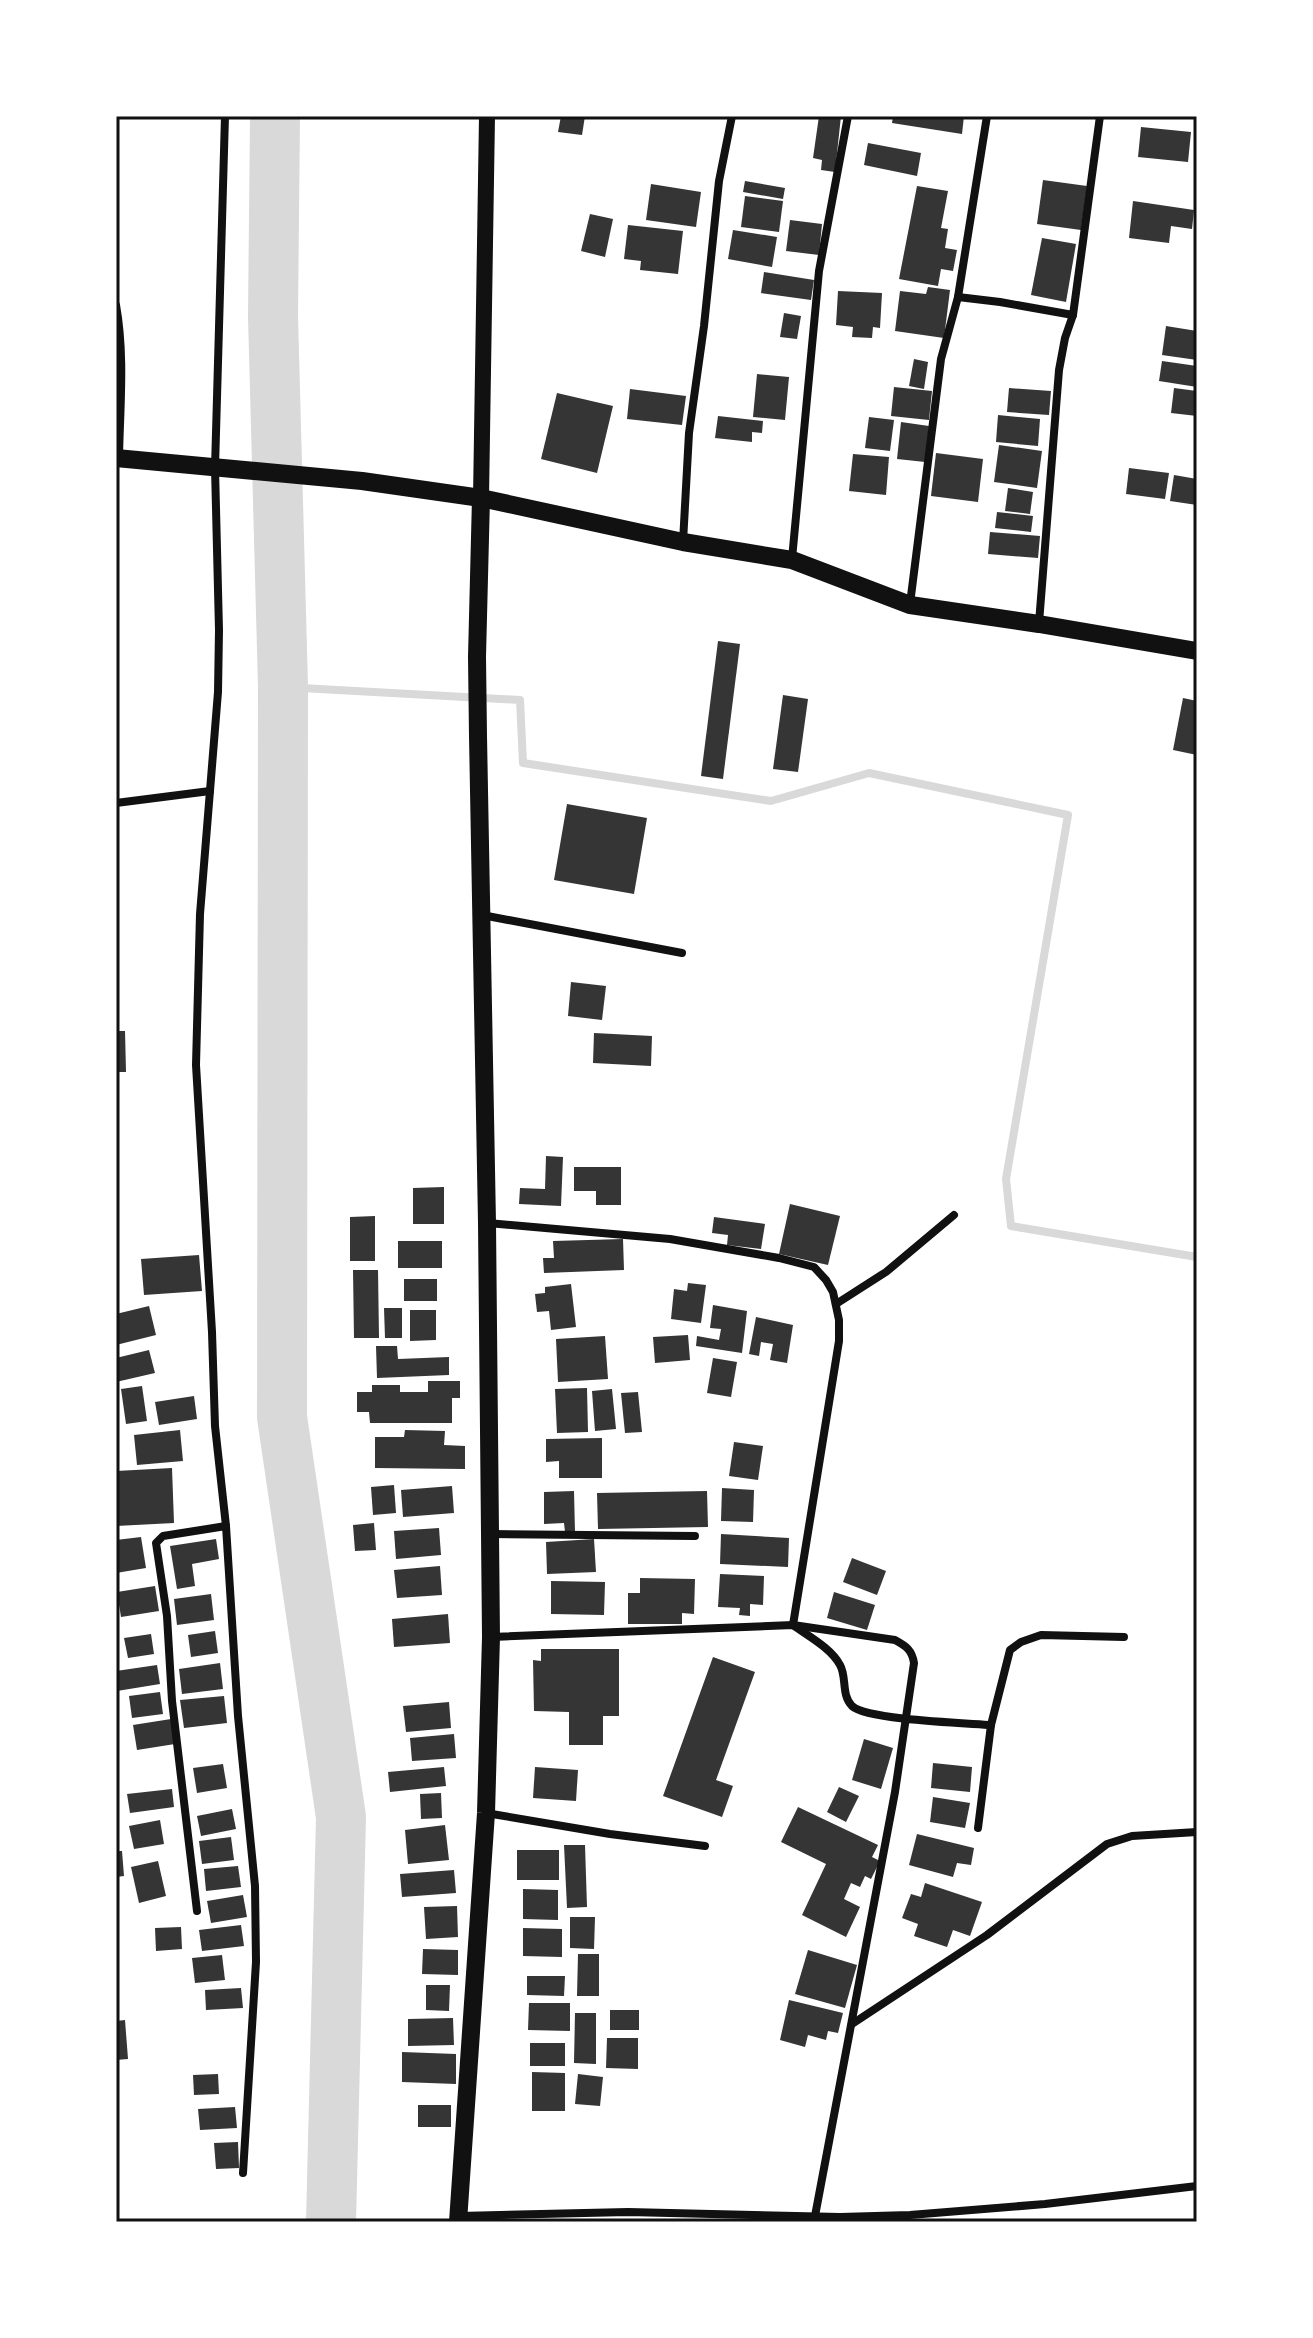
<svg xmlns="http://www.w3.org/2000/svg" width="1313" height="2338" font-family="'Crimson Pro',serif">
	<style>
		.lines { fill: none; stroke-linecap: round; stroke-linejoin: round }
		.stream { stroke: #d9d9d9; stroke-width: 8 }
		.river { stroke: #d9d9d9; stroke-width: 50 }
		.building { fill: #353535 }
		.minor { stroke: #111; stroke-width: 8 }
		.secondary { stroke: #111; stroke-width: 16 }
		.primary { stroke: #111; stroke-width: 18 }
		.neatline { fill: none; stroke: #111; stroke-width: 3 }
	</style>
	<rect width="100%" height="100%" fill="#fff"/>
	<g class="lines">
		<path class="stream" d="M283,687L520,700L523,763L771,801L869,773L1068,815L1006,1179L1011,1226L1197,1257"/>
		<path class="river" d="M275,116L273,316L283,687L282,1417L341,1817L331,2222"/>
	</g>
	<g class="building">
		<path d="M561,116H585L582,135L558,132Z"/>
		<path d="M819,116H841L835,172L821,170L822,160L813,158Z"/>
		<path d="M893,116H964L962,134L892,123Z"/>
		<path d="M1141,127L1191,132L1188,162L1138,157Z"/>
		<path d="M868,143L921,153L917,176L864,165Z"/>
		<path d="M1043,180L1087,186L1081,230L1037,224Z"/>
		<path d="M745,181L785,188L783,199L743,192Z"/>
		<path d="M651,184L701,192L696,227L646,220Z"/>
		<path d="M917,186L948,191L941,228L948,229L945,248L957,250L953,271L941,269L938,286L899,279Z"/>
		<path d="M745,196L783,201L779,232L741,227Z"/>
		<path d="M1133,201L1194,210L1192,229L1171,226L1169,243L1129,238Z"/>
		<path d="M590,214L613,219L605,257L581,251Z"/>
		<path d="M790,220L822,224L819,255L786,251Z"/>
		<path d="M628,225L683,231L678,274L640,270L641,261L624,259Z"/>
		<path d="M733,230L777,237L772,267L728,259Z"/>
		<path d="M1042,238L1076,244L1066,302L1031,295Z"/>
		<path d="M764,272L814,280L811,300L761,293Z"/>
		<path d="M928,287L950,290L944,338L895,331L900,291L926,294Z"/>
		<path d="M838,291L882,293L880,328L873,327L872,338L852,337L853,327L836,325Z"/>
		<path d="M784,313L801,316L797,339L780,337Z"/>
		<path d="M1166,326L1197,331V360L1162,355Z"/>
		<path d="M914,359L928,362L924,389L909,386Z"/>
		<path d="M1162,361L1197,366V387L1159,381Z"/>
		<path d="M757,374L789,377L785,420L753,417Z"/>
		<path d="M894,387L932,391L929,420L891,416Z"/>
		<path d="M1009,388L1051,391L1049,415L1007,412Z"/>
		<path d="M1174,388L1197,391V416L1171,413Z"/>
		<path d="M630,389L686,396L682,425L627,419Z"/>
		<path d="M557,393L613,406L597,473L541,459Z"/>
		<path d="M998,415L1040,419L1038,446L996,442Z"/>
		<path d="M718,416L763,421L762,433L752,432V442L715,438Z"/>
		<path d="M869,417L894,420L890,451L865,448Z"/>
		<path d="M901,422L929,426L925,462L897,459Z"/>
		<path d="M999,445L1042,451L1037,488L994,482Z"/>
		<path d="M936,453L983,459L978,502L931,496Z"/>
		<path d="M853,454L889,457L886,495L849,491Z"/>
		<path d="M1129,468L1169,473L1165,499L1126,494Z"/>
		<path d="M1174,475L1197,479V505L1170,501Z"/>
		<path d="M1008,488L1033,492L1030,514L1005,511Z"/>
		<path d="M997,512L1033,516L1031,532L995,528Z"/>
		<path d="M990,532L1040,536L1038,558L988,554Z"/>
		<path d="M718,641L740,644L723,779L701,776Z"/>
		<path d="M783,695L808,699L798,772L773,769Z"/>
		<path d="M1183,698L1197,701V755L1173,750Z"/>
		<path d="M567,804L647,818L634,894L554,880Z"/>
		<path d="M571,982L606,986L602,1020L568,1016Z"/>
		<path d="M116,1031H125L126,1072H116Z"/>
		<path d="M594,1033L652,1036L651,1066L593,1063Z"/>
		<path d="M546,1156L563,1157L561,1206L519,1204L520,1188L545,1189Z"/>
		<path d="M574,1167H621V1205H596V1191H574Z"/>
		<path d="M444,1187V1224H413V1188Z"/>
		<path d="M790,1204L840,1216L828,1265L779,1254Z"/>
		<path d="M375,1216V1261H350V1217Z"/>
		<path d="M714,1217L765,1224L761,1249L727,1245L728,1235L712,1233Z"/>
		<path d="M623,1239L624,1270L544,1273L543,1258H554L553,1241Z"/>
		<rect x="398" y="1241" width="44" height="27"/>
		<path d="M199,1255L202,1291L144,1295L141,1259Z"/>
		<path d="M353,1270H378L379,1338H354Z"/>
		<rect x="404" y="1279" width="33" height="22"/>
		<path d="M688,1283L706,1285L701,1323L671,1319L674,1289L687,1291Z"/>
		<path d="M571,1284L576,1327L551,1330L549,1311L537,1312L535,1294L545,1293V1287Z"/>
		<path d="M713,1305L747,1311L742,1353L696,1346L697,1336L719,1340L721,1329L710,1328Z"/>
		<path d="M149,1306L156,1335L116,1345V1314Z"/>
		<path d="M384,1308H402V1338H385Z"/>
		<path d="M410,1310H436V1340L410,1341Z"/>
		<path d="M756,1317L793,1325L787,1363L770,1360L773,1344L761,1342L759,1356L749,1354Z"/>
		<path d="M688,1335L690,1360L655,1363L653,1337Z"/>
		<path d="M605,1336L608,1379L558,1382L556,1339Z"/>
		<path d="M376,1346H397L398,1359L449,1357V1375L377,1378Z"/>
		<path d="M149,1350L155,1373L116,1382V1358Z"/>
		<path d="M713,1358L737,1362L731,1397L707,1393Z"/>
		<path d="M428,1381H460V1398H452V1423H370L369,1412H357V1392H372V1385H400V1392H428Z"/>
		<path d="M142,1386L147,1421L126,1424L121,1389Z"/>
		<path d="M587,1388L588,1432L557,1433L555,1389Z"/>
		<path d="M612,1389L616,1429L595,1431L592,1391Z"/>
		<path d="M638,1392L642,1432L625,1433L621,1393Z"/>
		<path d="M194,1396L197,1419L159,1425L155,1402Z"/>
		<path d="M180,1430L183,1461L137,1465L134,1435Z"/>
		<path d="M405,1430L445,1431L444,1445L465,1446V1469L375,1468V1437H404Z"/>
		<path d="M602,1438V1478H559V1461L546,1462V1439Z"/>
		<path d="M734,1442L763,1446L758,1480L729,1476Z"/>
		<path d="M172,1468L174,1523L116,1526V1471Z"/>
		<path d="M394,1485L396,1513L373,1515L371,1487Z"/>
		<path d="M452,1486L454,1513L403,1517L401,1490Z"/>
		<path d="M722,1488L754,1490L753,1522L721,1521Z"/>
		<path d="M574,1491L575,1532H565L564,1523L544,1524V1492Z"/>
		<path d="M707,1491L708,1527L598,1529L597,1493Z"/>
		<path d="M374,1523L376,1550L355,1551L353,1525Z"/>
		<path d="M439,1528L441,1555L396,1559L394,1531Z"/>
		<path d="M721,1534L789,1538L788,1567L720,1564Z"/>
		<path d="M141,1537L146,1568L116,1573V1540Z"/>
		<path d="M216,1539L219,1559L192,1564L195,1586L177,1589L170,1546Z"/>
		<path d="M594,1539L596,1572L547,1574L546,1542Z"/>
		<path d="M852,1558L886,1571L877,1595L843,1582Z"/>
		<path d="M440,1566L442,1595L397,1598L394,1570Z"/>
		<path d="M720,1574L764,1576L763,1605L750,1604V1616L739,1615L740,1608L718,1607Z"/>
		<path d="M640,1578L695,1579L694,1614L682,1613V1624H628V1593H640Z"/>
		<path d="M551,1581L605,1582L604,1615L551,1614Z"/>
		<path d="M155,1586L159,1611L121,1617L117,1592Z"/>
		<path d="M834,1592L875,1605L867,1630L827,1618Z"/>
		<path d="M211,1594L214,1620L177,1625L174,1599Z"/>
		<path d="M448,1614L450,1643L394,1647L392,1619Z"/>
		<path d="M215,1631L218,1653L191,1657L188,1635Z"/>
		<path d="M151,1634L154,1654L128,1658L124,1638Z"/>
		<path d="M541,1649H619V1716H603V1745H569V1712L534,1711L533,1660L541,1661Z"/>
		<path d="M713,1657L755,1672L716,1780L733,1786L722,1817L663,1796Z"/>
		<path d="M220,1663L223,1689L182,1694L179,1669Z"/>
		<path d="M157,1665L160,1684L117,1691L116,1671Z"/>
		<path d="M160,1692L163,1714L132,1718L129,1696Z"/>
		<path d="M224,1696L227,1723L184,1728L180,1700Z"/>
		<path d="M449,1702L451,1728L406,1732L403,1706Z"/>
		<path d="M171,1719L175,1744L137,1750L133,1725Z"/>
		<path d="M454,1734L456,1758L412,1761L410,1738Z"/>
		<path d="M864,1739L893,1748L881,1789L852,1780Z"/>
		<path d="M933,1763L972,1767L970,1792L931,1788Z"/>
		<path d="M223,1764L227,1788L197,1793L193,1768Z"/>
		<path d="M444,1767L446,1786L390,1792L388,1772Z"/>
		<path d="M535,1767L578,1770L576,1801L533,1798Z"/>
		<path d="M839,1787L859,1796L846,1822L827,1812Z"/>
		<path d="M172,1789L174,1807L130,1813L127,1794Z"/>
		<path d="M441,1793L442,1818L421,1819L420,1794Z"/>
		<path d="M933,1797L970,1803L965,1828L930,1822Z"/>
		<path d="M798,1807L878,1845L872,1857L880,1861L871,1879L865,1876L860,1887L851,1883L844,1899L860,1907L846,1937L802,1915L826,1864L781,1842Z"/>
		<path d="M232,1809L236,1829L201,1836L197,1816Z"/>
		<path d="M160,1820L164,1844L134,1849L129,1826Z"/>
		<path d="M445,1825L449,1860L408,1864L405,1830Z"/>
		<path d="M917,1834L974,1848L971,1865L957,1863L953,1877L909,1865Z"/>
		<path d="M231,1837L234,1860L202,1864L199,1841Z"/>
		<path d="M564,1845H585L587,1907L567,1908Z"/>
		<rect x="517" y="1850" width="42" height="30"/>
		<path d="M116,1851H122L124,1876L116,1877Z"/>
		<path d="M158,1861L166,1896L139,1903L131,1867Z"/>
		<path d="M238,1866L241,1887L206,1891L204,1869Z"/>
		<path d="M454,1870L456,1893L402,1897L400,1874Z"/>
		<path d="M925,1883L982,1902L970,1936L953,1930L947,1947L914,1936L918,1924L902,1918L911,1894L921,1897Z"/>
		<path d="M523,1889L558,1890V1920L523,1919Z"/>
		<path d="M243,1895L247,1917L211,1923L207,1901Z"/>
		<path d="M457,1906L458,1937L426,1939L424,1907Z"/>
		<path d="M570,1917H595L594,1949L570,1948Z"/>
		<path d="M241,1925L244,1946L202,1951L199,1930Z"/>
		<path d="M181,1927L182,1949L156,1951L155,1928Z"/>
		<path d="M523,1928L562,1929V1957L523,1956Z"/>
		<path d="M423,1949L458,1950V1975L422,1974Z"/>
		<path d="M808,1950L857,1965L845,2008L795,1994Z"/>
		<path d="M578,1954H599V1996H577Z"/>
		<path d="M222,1955L225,1980L195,1983L192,1958Z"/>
		<path d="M527,1976H565L564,1996L527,1995Z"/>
		<path d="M426,1985H450L449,2011L426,2010Z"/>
		<path d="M241,1988L243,2008L206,2010L205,1990Z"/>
		<path d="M789,2000L843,2013L838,2033L828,2031L826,2040L808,2035L805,2047L780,2040Z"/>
		<path d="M529,2003H570V2031L528,2030Z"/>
		<rect x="610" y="2010" width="29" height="20"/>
		<path d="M575,2013H596V2064L574,2063Z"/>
		<path d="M453,2018L454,2045L408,2046V2019Z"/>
		<path d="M125,2020L128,2059L116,2060V2021Z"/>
		<path d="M607,2038H638V2069L606,2068Z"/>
		<rect x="530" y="2043" width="35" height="23"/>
		<path d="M402,2052L456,2054V2084L402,2082Z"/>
		<path d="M532,2072L565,2073V2111H532Z"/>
		<path d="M218,2074L219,2094L194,2095L193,2075Z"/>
		<path d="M578,2074L603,2077L600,2106L575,2104Z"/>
		<rect x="418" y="2105" width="33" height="22"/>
		<path d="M235,2107L237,2128L200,2130L198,2109Z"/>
		<path d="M238,2142L239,2168L216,2169L214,2143Z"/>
	</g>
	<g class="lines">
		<g class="minor">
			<path d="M225,116L215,468L219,630L218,692L200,914L196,1065L212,1332L215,1426L226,1526L238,1716L255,1886L256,1962L243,2173"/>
			<path d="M958,297L1000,302L1073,315"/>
			<path d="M116,305C125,355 120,406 119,457"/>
			<path d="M683,542L689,433L704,326L719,181L732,116"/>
			<path d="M792,559L819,271L848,116"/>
			<path d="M910,604L941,359L958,297L987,116"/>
			<path d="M1039,623L1059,370L1065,338L1073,315L1100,116"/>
			<path d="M116,803L210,791"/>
			<path d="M482,915L682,953"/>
			<path d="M488,1223L670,1239L779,1258L814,1267L826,1280L833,1292L839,1320V1341L793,1625C808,1636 831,1648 840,1665C847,1677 841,1695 852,1706C867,1720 965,1723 991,1725"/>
			<path d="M836,1304L886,1272L954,1215"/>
			<path d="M491,1534L695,1536"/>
			<path d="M492,1637L793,1625L895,1640C906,1646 912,1650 914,1663L895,1792L815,2216"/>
			<path d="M486,1813L610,1834L705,1846"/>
			<path d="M978,1828L991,1725L1010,1650L1021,1642L1041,1635L1124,1637"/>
			<path d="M197,1911L172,1701L167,1616L156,1543L163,1536L226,1526"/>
			<path d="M852,2024L987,1935L1107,1844L1132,1836L1197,1832"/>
			<path d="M459,2216L628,2212L840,2217L910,2215L1045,2204L1197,2186"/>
		</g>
		<path class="secondary" d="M481,498L487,116"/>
		<g class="primary">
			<path d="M116,458L362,481L481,498L683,542L792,560L910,605L1039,624L1197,651"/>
			<path d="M458,2222L486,1813L491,1637L487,1223L478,736L477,657L481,498"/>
		</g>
	</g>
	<rect width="1313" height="2338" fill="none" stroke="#ffffff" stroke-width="236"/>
	<rect x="118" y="118" width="1077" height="2102" class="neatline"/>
</svg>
